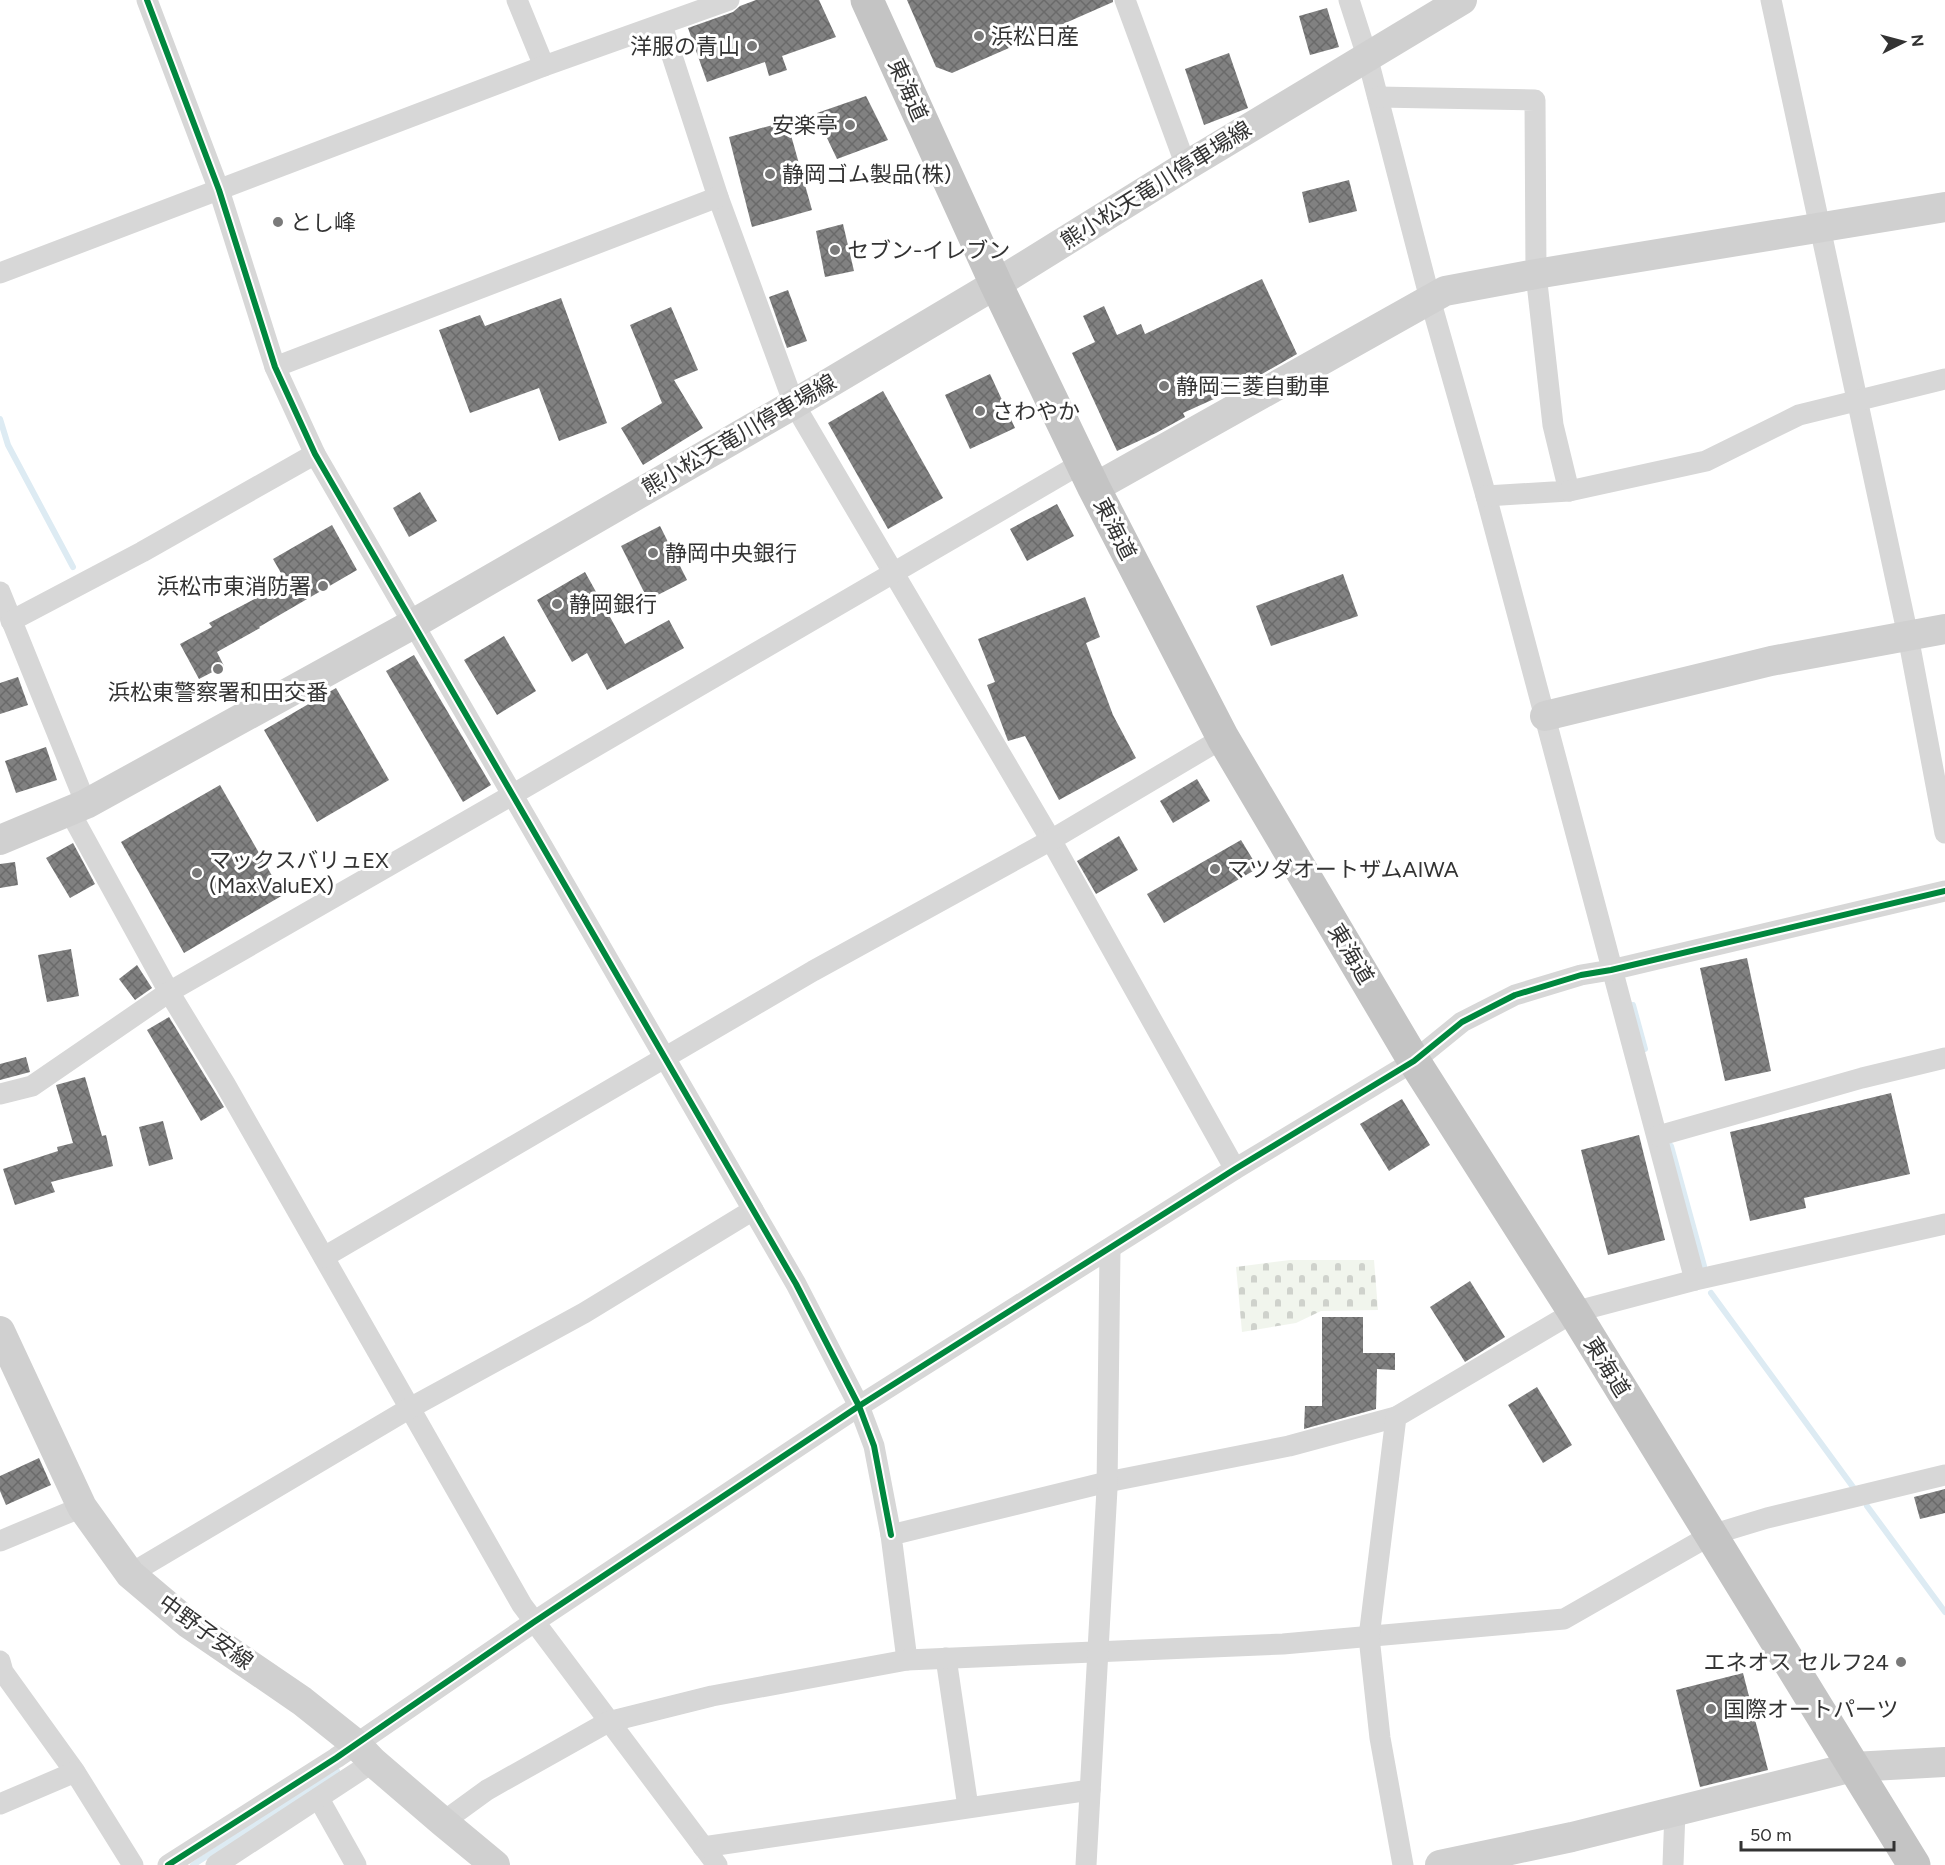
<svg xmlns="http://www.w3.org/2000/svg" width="1945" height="1865" font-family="Figtree,'Noto Sans JP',sans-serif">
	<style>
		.cemetery { fill: url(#cemetery-stones) }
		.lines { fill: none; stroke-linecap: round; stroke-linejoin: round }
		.stream { stroke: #ddebf3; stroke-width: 6 }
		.building { fill: url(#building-cross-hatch) }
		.street { stroke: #d7d7d7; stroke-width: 21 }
		.secondary { stroke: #d0d0d0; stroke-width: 30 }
		.highway { stroke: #c4c4c4; stroke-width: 33 }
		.cycleway-casing { stroke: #fff; stroke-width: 10 }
		.cycleway { stroke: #00873e; stroke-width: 6 }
		.poi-dot { fill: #7a7a7a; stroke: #fff; stroke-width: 2 }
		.labels { text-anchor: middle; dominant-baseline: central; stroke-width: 6; stroke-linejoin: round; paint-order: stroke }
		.poi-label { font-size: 22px; fill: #333; stroke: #fff; text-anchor: start }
		.street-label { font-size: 22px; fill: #333; stroke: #fff }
	</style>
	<defs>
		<pattern id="cemetery-stones" width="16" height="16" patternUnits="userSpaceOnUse" patternTransform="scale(1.5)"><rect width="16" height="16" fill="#f1f5ed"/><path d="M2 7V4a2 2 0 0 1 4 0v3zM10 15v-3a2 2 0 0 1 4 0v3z" fill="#cfd2cc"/></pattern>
		<pattern id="building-cross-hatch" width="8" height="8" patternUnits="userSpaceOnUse" patternTransform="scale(1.5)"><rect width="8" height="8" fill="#818181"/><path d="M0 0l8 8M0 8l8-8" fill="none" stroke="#6a6a6a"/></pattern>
	</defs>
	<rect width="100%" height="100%" fill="#fff"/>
	<path class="cemetery" d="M1290,1260H1374L1378,1310L1321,1311L1296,1323L1242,1332L1236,1267Z"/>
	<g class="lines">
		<g class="stream">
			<path d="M0,419L8,445L73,567"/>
			<path d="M1633,1005L1645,1049"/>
			<path d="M1671,1146L1704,1266"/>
			<path d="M1711,1293L1853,1487"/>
			<path d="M1867,1506L1945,1612"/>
			<path d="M193,1865L337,1771"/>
		</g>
	</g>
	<g class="building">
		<path d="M756,0H819L836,37L782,56L787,70L769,76L765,62L707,82L688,28L733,12L740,6Z"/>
		<path d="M907,0H1113V2L952,73L936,67Z"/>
		<path d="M1327,8L1339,47L1310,55L1299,16Z"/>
		<path d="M1229,53L1248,108L1204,125L1185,69Z"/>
		<path d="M866,96L888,140L837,159L827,138H823L817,113Z"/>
		<path d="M787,121L812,210L752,227L729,137Z"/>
		<path d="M1349,180L1357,211L1309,223L1302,192Z"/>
		<path d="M843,224L854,271L825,277L816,231Z"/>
		<path d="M1262,279L1297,354L1236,389L1183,413L1185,417L1156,433L1117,451L1072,353L1095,342L1083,316L1104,306L1117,335L1141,324L1145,334Z"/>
		<path d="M788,290L807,341L787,348L769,297Z"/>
		<path d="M561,298L607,423L559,441L539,388L470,413L439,330L480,315L485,326Z"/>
		<path d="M671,307L698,370L674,380L703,428L643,465L621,428L662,403L630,325Z"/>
		<path d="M990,374L1015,428L970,449L945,395Z"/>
		<path d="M883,391L943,498L888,529L828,423Z"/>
		<path d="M420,492L437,521L409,537L393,508Z"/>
		<path d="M1057,504L1074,536L1027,561L1010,529Z"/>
		<path d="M332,525L357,570L259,627L260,628L217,652L224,666L199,679L180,644L212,627L209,623L266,593L262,585L281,573L273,559Z"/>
		<path d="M660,526L687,580L648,600L621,546Z"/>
		<path d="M585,572L625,644L669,620L684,648L607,690L587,653L572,662L537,600Z"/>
		<path d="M1343,574L1358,616L1271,646L1256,606Z"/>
		<path d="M1085,597L1100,637L1086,643L1113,715L1136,758L1059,800L1025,736L1008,741L987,685L995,682L978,639Z"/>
		<path d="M504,636L536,691L497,715L464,660Z"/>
		<path d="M414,655L491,785L463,802L386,671Z"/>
		<path d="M18,677L28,705L0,714V683Z"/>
		<path d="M336,688L389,780L317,822L264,730Z"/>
		<path d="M46,747L57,780L16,793L5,761Z"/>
		<path d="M1197,779L1210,801L1173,823L1160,801Z"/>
		<path d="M220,785L283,895L184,953L121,842Z"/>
		<path d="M1119,836L1138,870L1096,894L1077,861Z"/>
		<path d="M1241,840L1258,868L1164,923L1147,894Z"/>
		<path d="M73,843L95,884L70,898L46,858Z"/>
		<path d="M15,862L18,885L0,888V864Z"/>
		<path d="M71,949L79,996L47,1002L38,955Z"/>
		<path d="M1747,958L1771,1071L1725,1081L1700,968Z"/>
		<path d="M137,965L152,988L135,1000L119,979Z"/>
		<path d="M169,1017L224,1107L201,1121L147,1030Z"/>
		<path d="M26,1057L30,1072L0,1080V1064Z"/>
		<path d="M85,1077L102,1136L106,1135L113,1166L51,1182L55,1192L15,1205L3,1169L58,1151L57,1147L73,1143L56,1085Z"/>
		<path d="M1891,1093L1910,1174L1804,1198L1806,1208L1750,1221L1730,1132Z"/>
		<path d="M1402,1099L1430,1145L1389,1171L1360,1124Z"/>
		<path d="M163,1121L173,1159L149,1166L139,1127Z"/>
		<path d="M1639,1135L1665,1240L1608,1255L1581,1150Z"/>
		<path d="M1470,1281L1505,1337L1465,1362L1430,1307Z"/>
		<path d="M1322,1317H1363V1353H1395V1370L1377,1369L1376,1409L1304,1429L1305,1406H1322Z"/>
		<path d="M1537,1387L1572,1445L1543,1463L1508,1405Z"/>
		<path d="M39,1458L51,1485L6,1505L0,1491V1476Z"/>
		<path d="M1945,1489V1513L1920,1519L1914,1497Z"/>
		<path d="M1743,1673L1768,1770L1700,1787L1676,1690Z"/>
	</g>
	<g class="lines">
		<g class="street">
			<path d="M147,0L219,190L275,367L315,454L796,1284L859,1406L874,1446L891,1535"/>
			<path d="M517,0L544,66"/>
			<path d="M1125,0L1186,166"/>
			<path d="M1349,0L1367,56L1430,299L1486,496L1695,1280"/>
			<path d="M1771,0L1908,636L1945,833"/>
			<path d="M662,25L718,197L794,404L1051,840L1235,1169"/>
			<path d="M1378,97L1535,100L1536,274L1553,425L1569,491L1486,496"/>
			<path d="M0,273L544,66L729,0"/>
			<path d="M275,367L718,197"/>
			<path d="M1569,491L1706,461L1799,415L1945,379"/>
			<path d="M0,592L86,804"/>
			<path d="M11,621L142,552L315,454"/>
			<path d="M70,812L169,992L225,1084L522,1605L717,1865"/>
			<path d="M0,1094L32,1086L169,992L512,795L1082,463"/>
			<path d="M1658,1136L1862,1078L1945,1058"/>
			<path d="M324,1257L813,971L1051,840L1223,738"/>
			<path d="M0,1541L82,1507"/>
			<path d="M130,1574L410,1408L584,1313L753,1210"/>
			<path d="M946,1658L968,1807"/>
			<path d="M907,1660L891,1535L1107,1482L1289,1446L1396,1417"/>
			<path d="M0,1661L3,1672L75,1772L133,1865"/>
			<path d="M319,1799L356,1865"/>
			<path d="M0,1804L75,1772"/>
			<path d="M443,1822L487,1790L608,1722L712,1696L907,1660L1283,1644L1564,1619L1711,1535L1767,1518L1945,1475"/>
			<path d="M703,1847L1090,1790"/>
			<path d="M168,1865L336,1758L534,1622L859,1406L1235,1169L1414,1061L1462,1022L1515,995L1581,975L1611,970L1945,891"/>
			<path d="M216,1865L373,1762"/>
			<path d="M1086,1865L1107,1489L1110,1249"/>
			<path d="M1403,1865L1380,1738L1369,1637L1396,1417L1574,1312L1695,1280L1945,1224"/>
			<path d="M1673,1865L1675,1811"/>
		</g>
		<g class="secondary">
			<path d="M1094,488L1445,291L1536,274L1945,207"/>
			<path d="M1545,716L1771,661L1945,629"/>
			<path d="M0,840L86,804L413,624L794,404L996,284L1186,166L1462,0"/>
			<path d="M0,1331L82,1507L130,1574L188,1623L302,1701L356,1744L373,1762L443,1822L495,1865"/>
			<path d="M1440,1865L1572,1837L1853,1767L1945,1762"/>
		</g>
		<path class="highway" d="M867,0L996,284L1094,488L1223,738L1414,1061L1574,1312L1914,1865"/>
		<defs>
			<g id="cycleway">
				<path d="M147,0L219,190L275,367L315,454L796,1284L859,1406L874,1446L891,1535"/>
				<path d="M168,1865L336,1758L534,1622L859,1406L1235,1169L1414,1061L1462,1022L1515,995L1581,975L1611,970L1945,891"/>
			</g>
		</defs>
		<use href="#cycleway" class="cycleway-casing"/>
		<use href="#cycleway" class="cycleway"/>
	</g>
	<g class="poi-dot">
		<circle cx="979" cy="36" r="6"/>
		<circle cx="752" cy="46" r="6"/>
		<circle cx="850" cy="125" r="6"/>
		<circle cx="770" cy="174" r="6"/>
		<circle cx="278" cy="222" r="6"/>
		<circle cx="835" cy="250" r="6"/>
		<circle cx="1164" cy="386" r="6"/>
		<circle cx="980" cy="411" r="6"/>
		<circle cx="653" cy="553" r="6"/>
		<circle cx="323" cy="586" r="6"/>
		<circle cx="557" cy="604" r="6"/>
		<circle cx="218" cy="669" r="6"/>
		<circle cx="1215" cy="869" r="6"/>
		<circle cx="197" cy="873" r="6"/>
		<circle cx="1901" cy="1662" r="6"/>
		<circle cx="1711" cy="1709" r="6"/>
	</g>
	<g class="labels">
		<g class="poi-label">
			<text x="991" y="36">浜松日産</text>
			<text x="740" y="46" text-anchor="end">洋服の青山</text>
			<text x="838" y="125" text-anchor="end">安楽亭</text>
			<text x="782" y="174">静岡ゴム製品(株)</text>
			<text x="290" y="222">とし峰</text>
			<text x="847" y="250">セブン-イレブン</text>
			<text x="1176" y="386">静岡三菱自動車</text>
			<text x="992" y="411">さわやか</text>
			<text x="665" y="553">静岡中央銀行</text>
			<text x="311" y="586" text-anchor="end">浜松市東消防署</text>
			<text x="569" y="604">静岡銀行</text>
			<text x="218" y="692" text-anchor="middle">浜松東警察署和田交番</text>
			<text x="209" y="860">マックスバリュEX<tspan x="209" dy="25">(MaxValuEX)</tspan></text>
			<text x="1227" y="869">マツダオートザムAIWA</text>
			<text x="1889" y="1662" text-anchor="end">エネオス セルフ24</text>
			<text x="1723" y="1709">国際オートパーツ</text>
		</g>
		<g class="street-label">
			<text transform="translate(908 90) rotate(66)">東海道</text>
			<text transform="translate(1156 185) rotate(-32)">熊小松天竜川停車場線</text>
			<text transform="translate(739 435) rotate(-30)">熊小松天竜川停車場線</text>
			<text transform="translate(1115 529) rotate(63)">東海道</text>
			<text transform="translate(1351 954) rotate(59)">東海道</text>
			<text transform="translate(1607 1367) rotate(58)">東海道</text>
			<text transform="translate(206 1632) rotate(36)">中野子安線</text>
		</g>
	</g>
	<g transform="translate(1903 42) rotate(84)" stroke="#ffffff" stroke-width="4.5" paint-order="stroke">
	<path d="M0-4.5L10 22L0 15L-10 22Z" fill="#333333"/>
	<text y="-9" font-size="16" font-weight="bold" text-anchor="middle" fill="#333333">N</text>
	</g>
	<path d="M1741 1841v9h153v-9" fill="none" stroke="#333333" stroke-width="3"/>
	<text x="1750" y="1841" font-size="18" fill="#333333" stroke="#ffffff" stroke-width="4.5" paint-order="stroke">50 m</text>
</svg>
